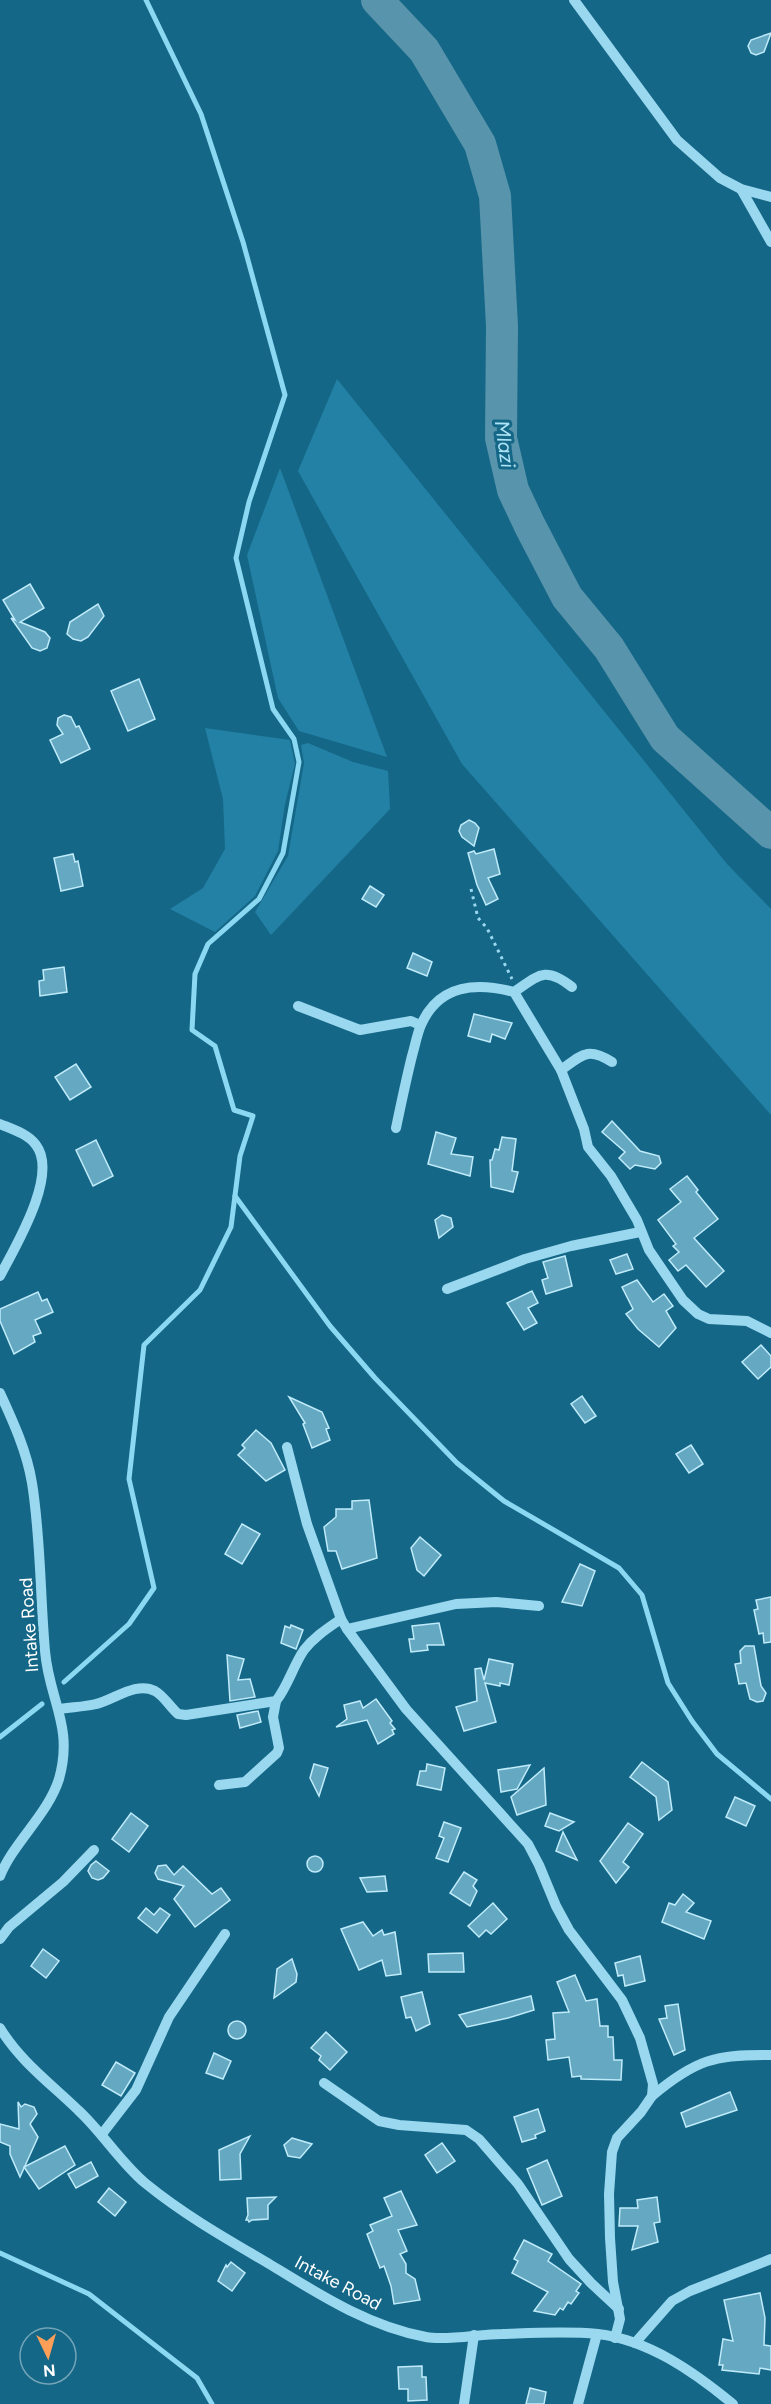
<svg xmlns="http://www.w3.org/2000/svg" width="771" height="2404" font-family="Figtree,sans-serif">
	<style>
		.green { fill: #2381a5 }
		.lines { fill: none; stroke-linecap: round; stroke-linejoin: round }
		.stream { stroke: #8bd8f2; stroke-width: 5 }
		.river { stroke: #5894ab; stroke-width: 32 }
		.building { fill: #64a8c1; stroke: #bfebfb; stroke-width: 1.5 }
		.path { stroke: #99d8ef; stroke-width: 3; stroke-dasharray: 3 4.5; stroke-linecap: butt }
		.minor { stroke: #99d8ef; stroke-width: 10 }
		.labels { text-anchor: middle; dominant-baseline: central; stroke-width: 6; stroke-linejoin: round; paint-order: stroke }
		.street-label { font-size: 18px; fill: #fff; stroke: #156787 }
		.water-label { font-size: 20px; font-style: italic; fill: #aee4f7; stroke: #156787 }
	</style>
	<rect width="100%" height="100%" fill="#156787"/>
	<g class="green">
		<path d="M337,379L727,864L771,909V1115L462,764L298,471Z"/>
		<path d="M280,468L387,757L299,731L278,698L247,555Z"/>
		<path d="M205,728L290,740L295,764L285,804L278,851L255,896L215,932L170,909L203,888L225,849L223,799Z"/>
		<path d="M308,743L353,762L388,771L390,809L271,935L255,912L288,856L304,763L301,745Z"/>
	</g>
	<g class="lines">
		<g class="stream">
			<path d="M235,1196L330,1326L375,1378L457,1463L504,1501L619,1568L642,1595L668,1683L692,1721L717,1754L771,1799"/>
			<path d="M64,1682L129,1624L154,1588L129,1479L144,1345L200,1290L231,1227L240,1156L253,1116L234,1110L215,1046L192,1030L195,974L208,944L259,899L283,853L299,762L294,739L273,709L236,558L249,502L285,395L243,242L201,114L146,0"/>
			<path d="M0,1737L42,1704"/>
			<path d="M0,2253L89,2294L197,2378L212,2404"/>
		</g>
		<path class="river" d="M377,0L424,50L480,144L495,196L502,326L501,438L513,490L530,526L567,597L609,648L665,738L771,833"/>
	</g>
	<g class="building">
		<path d="M771,33L764,52L756,55L751,53L748,46L751,40Z"/>
		<path d="M30,584L44,608L20,622L45,632L50,638L47,648L40,651L32,648L11,618L15,620L3,600Z"/>
		<path d="M98,604L104,616L88,637L81,641L73,639L67,634L70,622Z"/>
		<path d="M139,679L155,719L128,731L111,691Z"/>
		<path d="M64,715L71,717L76,727L79,726L90,749L61,763L50,740L63,734L57,725L58,718Z"/>
		<path d="M469,820L475,823L479,828L474,846L462,837L459,831L461,825Z"/>
		<path d="M494,849L500,874L488,878L498,899L486,905L477,885L468,853L474,851L476,854Z"/>
		<path d="M73,854L75,862L78,861L83,886L61,891L54,858Z"/>
		<path d="M370,886L384,895L376,907L362,899Z"/>
		<path d="M413,953L432,962L427,976L407,968Z"/>
		<path d="M64,967L67,992L40,996L39,981L44,980L43,970Z"/>
		<path d="M474,1014L512,1023L505,1039L492,1034L490,1042L468,1036Z"/>
		<path d="M76,1064L91,1087L70,1100L55,1077Z"/>
		<path d="M612,1121L640,1151L659,1156L661,1163L655,1169L635,1165L630,1169L619,1158L625,1152L602,1132Z"/>
		<path d="M436,1132L456,1138L451,1154L473,1157L470,1176L428,1164Z"/>
		<path d="M502,1137L516,1139L512,1171L518,1172L513,1192L491,1187L490,1160H492L495,1149L499,1150Z"/>
		<path d="M96,1140L113,1176L93,1186L76,1150Z"/>
		<path d="M687,1176L698,1190L696,1192L718,1219L694,1238L724,1271L706,1287L686,1265L678,1271L669,1260L679,1252L673,1246L676,1244L658,1220L681,1202L670,1189Z"/>
		<path d="M442,1215L451,1218L453,1227L439,1238L435,1220Z"/>
		<path d="M627,1254L633,1269L616,1274L610,1260Z"/>
		<path d="M565,1256L572,1286L546,1294L542,1280L548,1278L543,1262Z"/>
		<path d="M637,1280L653,1302L664,1294L673,1306L666,1311L676,1328L659,1347L638,1329L626,1314L633,1309L622,1287Z"/>
		<path d="M532,1291L538,1303L528,1308L537,1323L524,1330L507,1303Z"/>
		<path d="M38,1292L42,1301L47,1299L53,1312L35,1320L41,1333L33,1336L35,1342L14,1354L0,1321V1309Z"/>
		<path d="M761,1345L771,1356V1367L758,1379L742,1362Z"/>
		<path d="M582,1396L596,1416L585,1423L571,1404Z"/>
		<path d="M289,1397L322,1412L329,1428L326,1429L330,1440L312,1448L303,1424L305,1423Z"/>
		<path d="M256,1430L271,1443L285,1470L266,1481L238,1455L245,1448L242,1445Z"/>
		<path d="M691,1445L703,1464L689,1473L676,1454Z"/>
		<path d="M369,1500L377,1558L342,1569L336,1551H328L324,1527L336,1517V1509H352V1501Z"/>
		<path d="M242,1524L260,1534L242,1564L225,1554Z"/>
		<path d="M420,1537L441,1555L424,1576L417,1570L411,1548Z"/>
		<path d="M580,1564L595,1571L582,1606L562,1602Z"/>
		<path d="M771,1597V1642L764,1643L763,1633L759,1634L754,1610L758,1609L756,1600Z"/>
		<path d="M439,1623L444,1645H427L428,1650L411,1652L409,1639H414L412,1626Z"/>
		<path d="M291,1625L303,1630L296,1649L281,1643L285,1626L290,1628Z"/>
		<path d="M745,1646H754L761,1686L766,1693L763,1701L757,1702L750,1699L746,1683L739,1684L735,1664L741,1663L740,1651Z"/>
		<path d="M227,1655L244,1659L238,1680L250,1679L255,1697L230,1701Z"/>
		<path d="M489,1659L513,1664L509,1685L500,1683V1686L485,1683L496,1722L464,1731L456,1707L477,1701L475,1669L481,1668L484,1680Z"/>
		<path d="M376,1699L392,1721L390,1723L395,1729L392,1730L394,1734L378,1744L367,1720L336,1727L347,1719L344,1705L360,1701L363,1708Z"/>
		<path d="M258,1711L261,1722L240,1728L237,1715Z"/>
		<path d="M642,1762L668,1782L672,1810L659,1820L656,1797L630,1777Z"/>
		<path d="M314,1764L328,1768L319,1796L310,1778Z"/>
		<path d="M427,1764L445,1768L441,1790L417,1785L420,1771H426Z"/>
		<path d="M530,1765L517,1789L501,1792L498,1770Z"/>
		<path d="M544,1768L546,1805L517,1815L511,1797Z"/>
		<path d="M735,1797L755,1806L746,1826L726,1817Z"/>
		<path d="M131,1813L148,1826L129,1852L112,1839Z"/>
		<path d="M550,1813L574,1822L559,1831L545,1826Z"/>
		<path d="M444,1822L461,1828L448,1862L436,1858L444,1838L439,1836Z"/>
		<path d="M628,1823L643,1834L623,1862L629,1867L616,1883L600,1861Z"/>
		<path d="M563,1832L577,1860L556,1851Z"/>
		<circle cx="315" cy="1864" r="8"/>
		<path d="M96,1861L109,1871L103,1878L98,1880L92,1878L88,1871L91,1865Z"/>
		<path d="M166,1865L174,1875L183,1866L212,1894L221,1888L230,1900L195,1927L174,1899L184,1886L158,1879L155,1873L158,1866Z"/>
		<path d="M464,1872L477,1880L473,1886L477,1891L470,1906L450,1893Z"/>
		<path d="M385,1876L387,1891L367,1892L360,1878Z"/>
		<path d="M683,1894L694,1903L686,1912L711,1921L704,1939L662,1922L669,1903L675,1905Z"/>
		<path d="M493,1903L507,1919L491,1934L486,1930L479,1937L468,1926Z"/>
		<path d="M146,1908L154,1915L160,1908L170,1915L157,1933L138,1918Z"/>
		<path d="M363,1922L373,1936L382,1930L384,1935L395,1932L401,1974L386,1976L382,1960L359,1970L341,1929Z"/>
		<path d="M43,1949L59,1961L46,1978L31,1966Z"/>
		<path d="M463,1953L464,1972H429L428,1954Z"/>
		<path d="M640,1956L645,1981L625,1986L623,1975L618,1976L615,1963Z"/>
		<path d="M292,1959L297,1974L296,1982L274,1998L277,1969Z"/>
		<path d="M575,1975L586,2001L597,1999L600,2026H608V2037H613L614,2060H622L621,2080L581,2079V2076L572,2077L569,2057L548,2060L546,2040L555,2039L553,2013L569,2012L557,1982Z"/>
		<path d="M422,1992L430,2024L416,2031L411,2017L406,2018L401,1997Z"/>
		<path d="M531,1996L534,2010L508,2018L467,2027L459,2015Z"/>
		<path d="M678,2004L685,2050L674,2055L659,2019L667,2018L665,2006Z"/>
		<circle cx="237" cy="2030" r="9"/>
		<path d="M326,2032L347,2052L330,2070L319,2060L321,2056L311,2048Z"/>
		<path d="M214,2053L231,2061L223,2079L206,2073Z"/>
		<path d="M116,2062L135,2073L121,2096L102,2085Z"/>
		<path d="M730,2092L737,2110L686,2127L681,2113Z"/>
		<path d="M18,2102L21,2107L25,2104L34,2107L37,2114L30,2124L38,2137L20,2177L10,2154V2146L0,2142V2124L19,2129Z"/>
		<path d="M538,2109L545,2131L535,2135L536,2138L522,2142L514,2117Z"/>
		<path d="M250,2136L240,2154L241,2179L220,2180L219,2150Z"/>
		<path d="M292,2138L312,2144L300,2158L288,2156L284,2145Z"/>
		<path d="M442,2143L455,2161L437,2173L425,2155Z"/>
		<path d="M65,2146L75,2165L39,2189L24,2167Z"/>
		<path d="M547,2160L562,2196L542,2205L527,2169Z"/>
		<path d="M91,2162L98,2176L76,2188L68,2174Z"/>
		<path d="M109,2188L126,2202L115,2216L98,2202Z"/>
		<path d="M401,2191L417,2225L398,2230L407,2251L400,2254L406,2264V2273L415,2279L420,2300L394,2304L391,2286L384,2266L380,2268L367,2234L373,2231L370,2225L392,2216L384,2198Z"/>
		<path d="M276,2197L268,2205V2219L252,2220L249,2222L248,2220H246L248,2215L247,2198Z"/>
		<path d="M657,2197L660,2222L654,2223L658,2242L632,2250L638,2226H619L620,2208H638L637,2200Z"/>
		<path d="M524,2240L552,2254L548,2261L581,2284L576,2291L579,2293L571,2304L568,2302L563,2310L560,2308L555,2315L534,2311L548,2292L512,2273L518,2261L514,2259Z"/>
		<path d="M231,2262L245,2273L232,2291L218,2281L226,2265L227,2267Z"/>
		<path d="M760,2293L765,2318L764,2345L771,2346V2370L760,2368L759,2374L722,2370L723,2365H719L723,2339L733,2341L724,2300Z"/>
		<path d="M422,2366V2377H426L427,2400L408,2401V2389H399L398,2367Z"/>
		<path d="M530,2388L546,2392L544,2404H526Z"/>
	</g>
	<g class="lines">
		<path class="path" d="M471,889L478,918L487,928L512,979"/>
		<g class="minor">
			<path d="M574,0L677,140L720,178L741,189L771,197"/>
			<path d="M741,189L771,242"/>
			<path d="M514,992C539,975 545,966 572,987"/>
			<path d="M298,1006L360,1030L411,1021L420,1025"/>
			<path d="M561,1070C583,1054 588,1047 612,1062"/>
			<path d="M0,1124C12,1129 28,1134 36,1145C59,1175 15,1247 0,1276"/>
			<path d="M396,1128C401,1104 406,1080 412,1056C415,1046 417,1034 421,1025C439,984 476,982 514,992L561,1070L584,1129L588,1147L611,1176L637,1220L649,1250L683,1300L698,1314L709,1319L747,1321L771,1333"/>
			<path d="M447,1289L525,1259L571,1246L640,1232"/>
			<path d="M0,1393C13,1421 27,1452 32,1483C41,1539 40,1595 45,1651C49,1700 74,1726 59,1779C48,1814 14,1842 0,1876"/>
			<path d="M287,1447L307,1524L341,1619L347,1629L406,1709L528,1844L539,1865L556,1906L569,1930L622,2000L640,2038L653,2084L652,2096L641,2112L617,2138L612,2152L609,2194L610,2238L613,2282L620,2319L615,2338"/>
			<path d="M347,1629L456,1604L496,1602L539,1606"/>
			<path d="M59,1709C71,1707 84,1707 96,1704C114,1700 136,1681 155,1691C164,1696 170,1707 178,1714L186,1715L276,1701C288,1686 293,1666 304,1650C314,1637 328,1628 341,1619"/>
			<path d="M219,1785L245,1782L277,1753L279,1748L273,1717L276,1701"/>
			<path d="M0,1939L9,1927L63,1882L94,1850"/>
			<path d="M0,2028C20,2061 50,2083 78,2110C102,2132 120,2162 145,2183C183,2214 225,2238 266,2262C317,2293 367,2326 426,2337C446,2341 480,2334 502,2334C533,2333 567,2331 598,2334C649,2340 694,2372 733,2404"/>
			<path d="M324,2083L379,2121L399,2125L466,2130L479,2139L518,2184L569,2259L591,2283L619,2309"/>
			<path d="M652,2096C695,2060 715,2054 771,2055"/>
			<path d="M102,2134L136,2090L169,2017L225,1934"/>
			<path d="M635,2343L672,2301L690,2291L771,2259"/>
			<path d="M464,2404L474,2335"/>
			<path d="M578,2404L597,2334"/>
		</g>
	</g>
	<g class="labels">
		<g class="street-label">
			<text transform="translate(29 1625) rotate(-94)">Intake Road</text>
			<text transform="translate(338 2283) rotate(28)">Intake Road</text>
		</g>
		<g class="water-label">
			<text transform="translate(505 444) rotate(82)">Mlazi</text>
		</g>
	</g>
	<g transform="translate(48 2356) rotate(175)"><circle r="28" fill="#156787" stroke="#73a4b7" stroke-width="1.5"/>
	<path d="M0-4.5L10 22L0 15L-10 22Z" fill="#ff9f57"/>
	<text y="-9" font-size="16" font-weight="bold" text-anchor="middle" fill="#ffffff">N</text>
	</g>
</svg>
